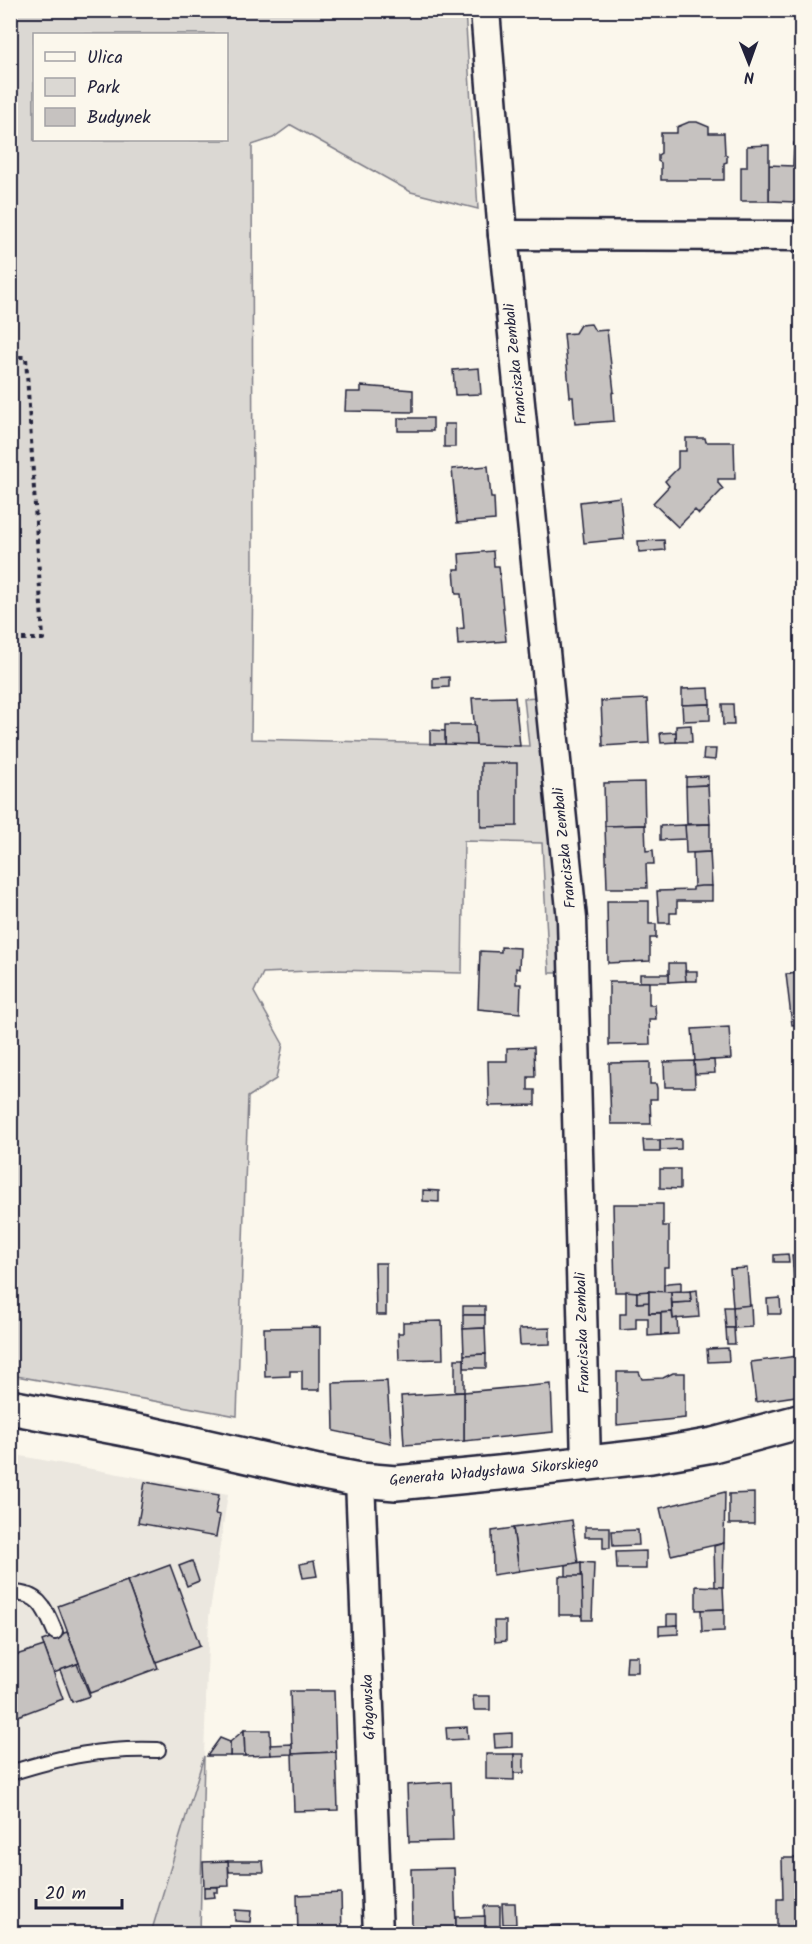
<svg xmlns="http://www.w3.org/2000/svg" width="812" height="1944" font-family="Kalam,sans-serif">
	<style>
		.built { fill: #ebe7df }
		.green { fill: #dbd8d3; stroke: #7e7d87; stroke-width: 1.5; fill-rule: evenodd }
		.building { fill: #c6c2c0; stroke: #22223b; stroke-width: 1.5 }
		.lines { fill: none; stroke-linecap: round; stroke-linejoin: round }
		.service-casing { stroke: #22223b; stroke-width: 18 }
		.minor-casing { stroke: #22223b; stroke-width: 33 }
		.tertiary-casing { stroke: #22223b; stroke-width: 38 }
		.path { stroke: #22223b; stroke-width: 4; stroke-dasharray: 4.5 4.5; stroke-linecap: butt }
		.service { stroke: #fbf7ec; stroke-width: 14 }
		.minor { stroke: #fbf7ec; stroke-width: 28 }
		.tertiary { stroke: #fbf7ec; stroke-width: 33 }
		.labels { text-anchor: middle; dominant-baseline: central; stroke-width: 6; stroke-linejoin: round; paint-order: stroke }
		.street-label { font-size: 15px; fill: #22223b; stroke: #fbf7ec }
	</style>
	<rect width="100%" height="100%" fill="#fbf7ec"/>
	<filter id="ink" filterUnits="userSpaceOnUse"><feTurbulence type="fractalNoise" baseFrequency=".0167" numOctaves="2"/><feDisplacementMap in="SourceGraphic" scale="12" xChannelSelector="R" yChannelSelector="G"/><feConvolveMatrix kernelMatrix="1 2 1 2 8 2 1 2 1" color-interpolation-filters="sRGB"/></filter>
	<g filter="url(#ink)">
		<path class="built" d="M10,1454L228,1494L209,1617L204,1756L151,1933H11Z"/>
		<g class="green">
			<path d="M10,11H465L478,209L411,192L291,125L273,138L252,145L253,564L251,739L529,746L524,698L536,697L554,872L560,973H549L542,843L464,841L462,973L333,970L263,973L254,992L283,1044L276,1079L248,1097L237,1416L11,1375ZM34,34H226V140H34Z"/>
			<path d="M204,1756L200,1933H151Z"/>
		</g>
		<g class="building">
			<path d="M689,122H697L709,127V133H724L725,154L727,156V162L724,163V180H661V163L658,161V155L661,153V133H677V127Z"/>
			<path d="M794,143H802V188H797L796,202L769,201V165L793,166Z"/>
			<path d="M769,145V201H741V167H747V146Z"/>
			<path d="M591,324L595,331L607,330L614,392L612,393L614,421L575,424L573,397H570L564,334L575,333L580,325Z"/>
			<path d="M479,368L481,394L455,395L453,370Z"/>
			<path d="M361,386L413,390V412L345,411L346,392H361Z"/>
			<rect x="398" y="418" width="35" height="13"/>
			<rect x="444" y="424" width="11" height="23"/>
			<path d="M686,438H705L706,442H734L735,479H718V483L723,489L699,514L695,510L678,527L653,503L669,486L665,481L678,468V451H686Z"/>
			<path d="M488,466L491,498H494L495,520L457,523L452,469Z"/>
			<path d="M620,497L624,539L584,543L580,502Z"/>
			<path d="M664,540L665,550L639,552L638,541Z"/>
			<path d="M493,551L494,566H499L506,641L458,645L457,629L464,628L461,594H456L454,569H460L459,554Z"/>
			<path d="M449,677V687L433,688V678Z"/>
			<path d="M709,688L710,704L682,705V689Z"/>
			<path d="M515,697L520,746L476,745L472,698Z"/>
			<path d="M647,699L649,743L603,746L601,701Z"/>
			<path d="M710,704V720L683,721L682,705Z"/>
			<path d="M722,704H733L734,725H723Z"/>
			<path d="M445,725H475L476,745L445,744Z"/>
			<path d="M691,725L692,742H676V726Z"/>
			<path d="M430,730L445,731V744H430Z"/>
			<path d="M676,732V742L661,743L660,733Z"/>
			<path d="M704,749H716L715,760L703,759Z"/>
			<path d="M481,763H517V826L481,827Z"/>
			<path d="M708,776V785L686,786V777Z"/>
			<path d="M644,782L645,825L605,826L604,783Z"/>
			<path d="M708,785L710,824H687L686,786Z"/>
			<path d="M710,824V852L686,853L685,825Z"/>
			<path d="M645,825L646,851L653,850L654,864H646L647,888H607L605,826Z"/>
			<path d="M685,825L686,839L660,840V826Z"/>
			<path d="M710,852L712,886L694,887L693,853Z"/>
			<path d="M701,886H712V901H677V913H670V923H659L657,891L693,890V887Z"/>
			<path d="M607,901H649V924H656V938H650V961L608,963Z"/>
			<path d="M501,947L520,948L519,969L516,968V984H521L520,1013L478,1009L480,951L501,952Z"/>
			<path d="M669,963H685L686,981L669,982Z"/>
			<path d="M685,971H697V981H686Z"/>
			<path d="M802,973V1024L792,1025L786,974Z"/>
			<rect x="640" y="974" width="29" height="8"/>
			<path d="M609,982H649V1005H655L656,1019H649L650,1044L609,1045Z"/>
			<path d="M729,1027L731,1059L695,1061L692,1029Z"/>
			<path d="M534,1047L535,1077H528V1090H535V1105L489,1106L488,1061H507V1048Z"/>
			<path d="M714,1060L715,1073L695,1074L694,1061Z"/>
			<path d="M694,1061L695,1087H665L664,1062Z"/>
			<path d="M650,1062V1084H656L657,1088V1099H650L651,1124H611L609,1063Z"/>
			<path d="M681,1139V1149L660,1150V1140Z"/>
			<path d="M643,1140H660V1152H644Z"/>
			<path d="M660,1169H680V1189L660,1188Z"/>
			<path d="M423,1190L439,1191V1202L423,1201Z"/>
			<path d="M613,1204H663V1226H669V1267H664V1292H615Z"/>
			<path d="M788,1254L789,1262H774V1255Z"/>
			<path d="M792,1256H799L800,1266H793Z"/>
			<path d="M375,1263H386V1315H376Z"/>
			<path d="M793,1266H802V1292L794,1293Z"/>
			<path d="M747,1268L750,1306L733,1307L730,1269Z"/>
			<path d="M681,1282V1291L664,1292V1285L668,1283Z"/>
			<path d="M697,1290L699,1317L673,1319L672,1303L691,1302L690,1291Z"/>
			<path d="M626,1291L637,1292V1303L649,1302V1313H661V1335L648,1336V1318H636V1329L620,1330V1314H626Z"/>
			<path d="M649,1291V1302L637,1303V1292Z"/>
			<path d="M649,1291L671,1292L672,1312L649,1313Z"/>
			<path d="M690,1291L691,1302L672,1303L671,1292Z"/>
			<path d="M780,1298L781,1314H768L767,1299Z"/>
			<path d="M751,1305L752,1327L734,1328L733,1307Z"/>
			<rect x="463" y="1306" width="22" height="9"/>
			<path d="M724,1307H733L734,1328H726Z"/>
			<path d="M672,1312L673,1319L677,1318L678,1334L661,1335V1313Z"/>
			<path d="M463,1315H485V1328L463,1329Z"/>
			<path d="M442,1321L443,1359L399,1360L398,1333H403V1322Z"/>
			<path d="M320,1327V1390H302V1371H290V1376L265,1377L264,1328Z"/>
			<path d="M485,1328L486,1354L464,1355L463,1329Z"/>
			<path d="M550,1328V1344L520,1345L519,1329Z"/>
			<path d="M726,1328H734L735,1344H727Z"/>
			<path d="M728,1348L729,1361L708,1362L707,1349Z"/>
			<path d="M486,1354V1368H464V1355Z"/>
			<path d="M797,1356L802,1395L756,1402L751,1362Z"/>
			<rect x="455" y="1359" width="9" height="33"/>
			<path d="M617,1372H639L642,1379L663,1378L673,1373H685V1418L617,1425Z"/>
			<path d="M387,1381L391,1443L334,1431L333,1383Z"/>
			<path d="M551,1384L553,1432L464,1441V1392Z"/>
			<path d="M464,1392V1441L404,1445L401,1396Z"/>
			<path d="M145,1482L219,1495L215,1514L220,1515L216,1537L138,1523Z"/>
			<path d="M725,1492L724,1543L671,1555L660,1508Z"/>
			<path d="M754,1493V1524H729V1494Z"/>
			<path d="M572,1520L578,1563L519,1571L513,1528Z"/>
			<path d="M585,1527H610V1548H603V1537H585Z"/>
			<path d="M513,1528L519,1571L493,1575L492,1531Z"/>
			<path d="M638,1530L639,1545L613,1546L612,1531Z"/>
			<path d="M724,1543L723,1587H715L714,1546Z"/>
			<path d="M646,1551V1569H617L616,1552Z"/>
			<path d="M192,1561L199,1581L187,1586L179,1566Z"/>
			<path d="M314,1561L317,1576L303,1578L300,1564Z"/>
			<path d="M581,1562L582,1576L566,1577V1565Z"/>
			<path d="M581,1562L594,1563L592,1620H582Z"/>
			<path d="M170,1565L200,1646L156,1662L127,1581Z"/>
			<path d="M559,1576H582L583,1615H559Z"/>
			<path d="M127,1581L158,1668L90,1693L58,1606Z"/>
			<path d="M696,1586L723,1587L724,1609L696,1610Z"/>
			<path d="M724,1609V1631L702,1632L701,1610Z"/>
			<path d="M667,1614H678V1625L667,1626Z"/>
			<path d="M494,1621H506V1641L495,1642Z"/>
			<path d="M678,1625V1634L659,1635V1626Z"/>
			<path d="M67,1632L79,1663L54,1673L42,1641Z"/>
			<path d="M44,1646L63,1699L10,1719V1657Z"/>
			<path d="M627,1656H638V1672H626Z"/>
			<path d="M77,1664L90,1696L72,1702L60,1670Z"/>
			<path d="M290,1691H334L336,1752L292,1754Z"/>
			<path d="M473,1696H490V1710H474Z"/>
			<path d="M467,1727L468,1739L447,1740L446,1728Z"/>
			<path d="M244,1730L245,1756H230V1742Z"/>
			<path d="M244,1730H270L271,1755L245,1756Z"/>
			<path d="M512,1733V1747L495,1748L494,1734Z"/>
			<path d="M220,1738L230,1742V1756H207Z"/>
			<path d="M292,1744V1754L271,1755L270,1745Z"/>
			<path d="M336,1752L338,1810L294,1811L292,1754Z"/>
			<path d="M486,1754H514V1780L486,1779Z"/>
			<rect x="514" y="1754" width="10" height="19"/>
			<path d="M451,1782L453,1841L409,1842L407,1785Z"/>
			<path d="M782,1858H802V1934H777V1899H783Z"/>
			<path d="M228,1861H263L264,1872H229Z"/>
			<path d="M228,1861L229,1886L204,1887L203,1862Z"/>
			<path d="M454,1868L456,1928L412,1929L411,1869Z"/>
			<path d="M204,1887H218V1892H214L215,1897L204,1898Z"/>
			<path d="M341,1893L342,1934H298L297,1895Z"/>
			<path d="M502,1903H515L516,1924H503Z"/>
			<path d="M484,1906H500V1927H485Z"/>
			<path d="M235,1910L251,1911L250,1922L235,1921Z"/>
			<path d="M485,1916V1927L456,1928V1917Z"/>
			<path d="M561,1925V1934H535V1926Z"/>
			<path d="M535,1926V1934H479V1927Z"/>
		</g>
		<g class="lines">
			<defs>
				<g id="service">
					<path d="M10,1593C40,1592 45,1609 55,1632"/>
					<path d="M10,1773C64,1756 102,1748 158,1750"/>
				</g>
				<g id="minor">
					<path d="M485,10L503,235L572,919L586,1463"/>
					<path d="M503,235L802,236"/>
					<path d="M360,1480L378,1934"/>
				</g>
				<path id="tertiary" d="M10,1407L146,1433L318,1472L360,1480L396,1483L499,1473L651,1456L713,1445L802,1421"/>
			</defs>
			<use href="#service" class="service-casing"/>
			<use href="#minor" class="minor-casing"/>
			<use href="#tertiary" class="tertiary-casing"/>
			<path class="path" d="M10,357H26L43,639H10"/>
			<use href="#service" class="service"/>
			<use href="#minor" class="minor"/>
			<use href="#tertiary" class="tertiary"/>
		</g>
	</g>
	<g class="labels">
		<g class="street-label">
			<text transform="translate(516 364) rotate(-96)">Franciszka Zembali</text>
			<text transform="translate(565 848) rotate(-96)">Franciszka Zembali</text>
			<text transform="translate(583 1333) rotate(-92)">Franciszka Zembali</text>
			<text transform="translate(494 1472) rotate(-5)">Generała Władysława Sikorskiego</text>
			<text transform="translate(369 1707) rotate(-92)">Głogowska</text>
		</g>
	</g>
	<rect width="812" height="1944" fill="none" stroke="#fbf7ec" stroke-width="36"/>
	<rect x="18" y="18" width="776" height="1908" fill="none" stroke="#22223b" stroke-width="2" filter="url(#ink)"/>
	<rect x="33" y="33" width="195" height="108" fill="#fbf7ec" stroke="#a4a2a5" stroke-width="1.5"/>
	<rect x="45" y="52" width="30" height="9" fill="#fbf7ec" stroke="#a4a2a5" stroke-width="1.5"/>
	<text x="87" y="63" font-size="18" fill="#22223b">Ulica</text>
	<rect x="45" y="78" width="30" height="18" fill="#dbd8d3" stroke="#a4a2a5" stroke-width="1.5"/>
	<text x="87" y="93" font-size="18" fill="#22223b">Park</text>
	<rect x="45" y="108" width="30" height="18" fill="#c6c2c0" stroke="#a4a2a5" stroke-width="1.5"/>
	<text x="87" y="123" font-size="18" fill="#22223b">Budynek</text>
	<g transform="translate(749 63) rotate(179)" stroke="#fbf7ec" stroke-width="4.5" paint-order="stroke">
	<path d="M0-4.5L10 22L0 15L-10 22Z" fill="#22223b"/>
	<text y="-9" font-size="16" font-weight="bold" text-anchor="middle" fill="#22223b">N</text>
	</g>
	<path d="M36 1899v9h86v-9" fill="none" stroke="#22223b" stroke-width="3"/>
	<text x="45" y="1899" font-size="18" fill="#22223b" stroke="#fbf7ec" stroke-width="4.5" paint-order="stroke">20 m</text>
</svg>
